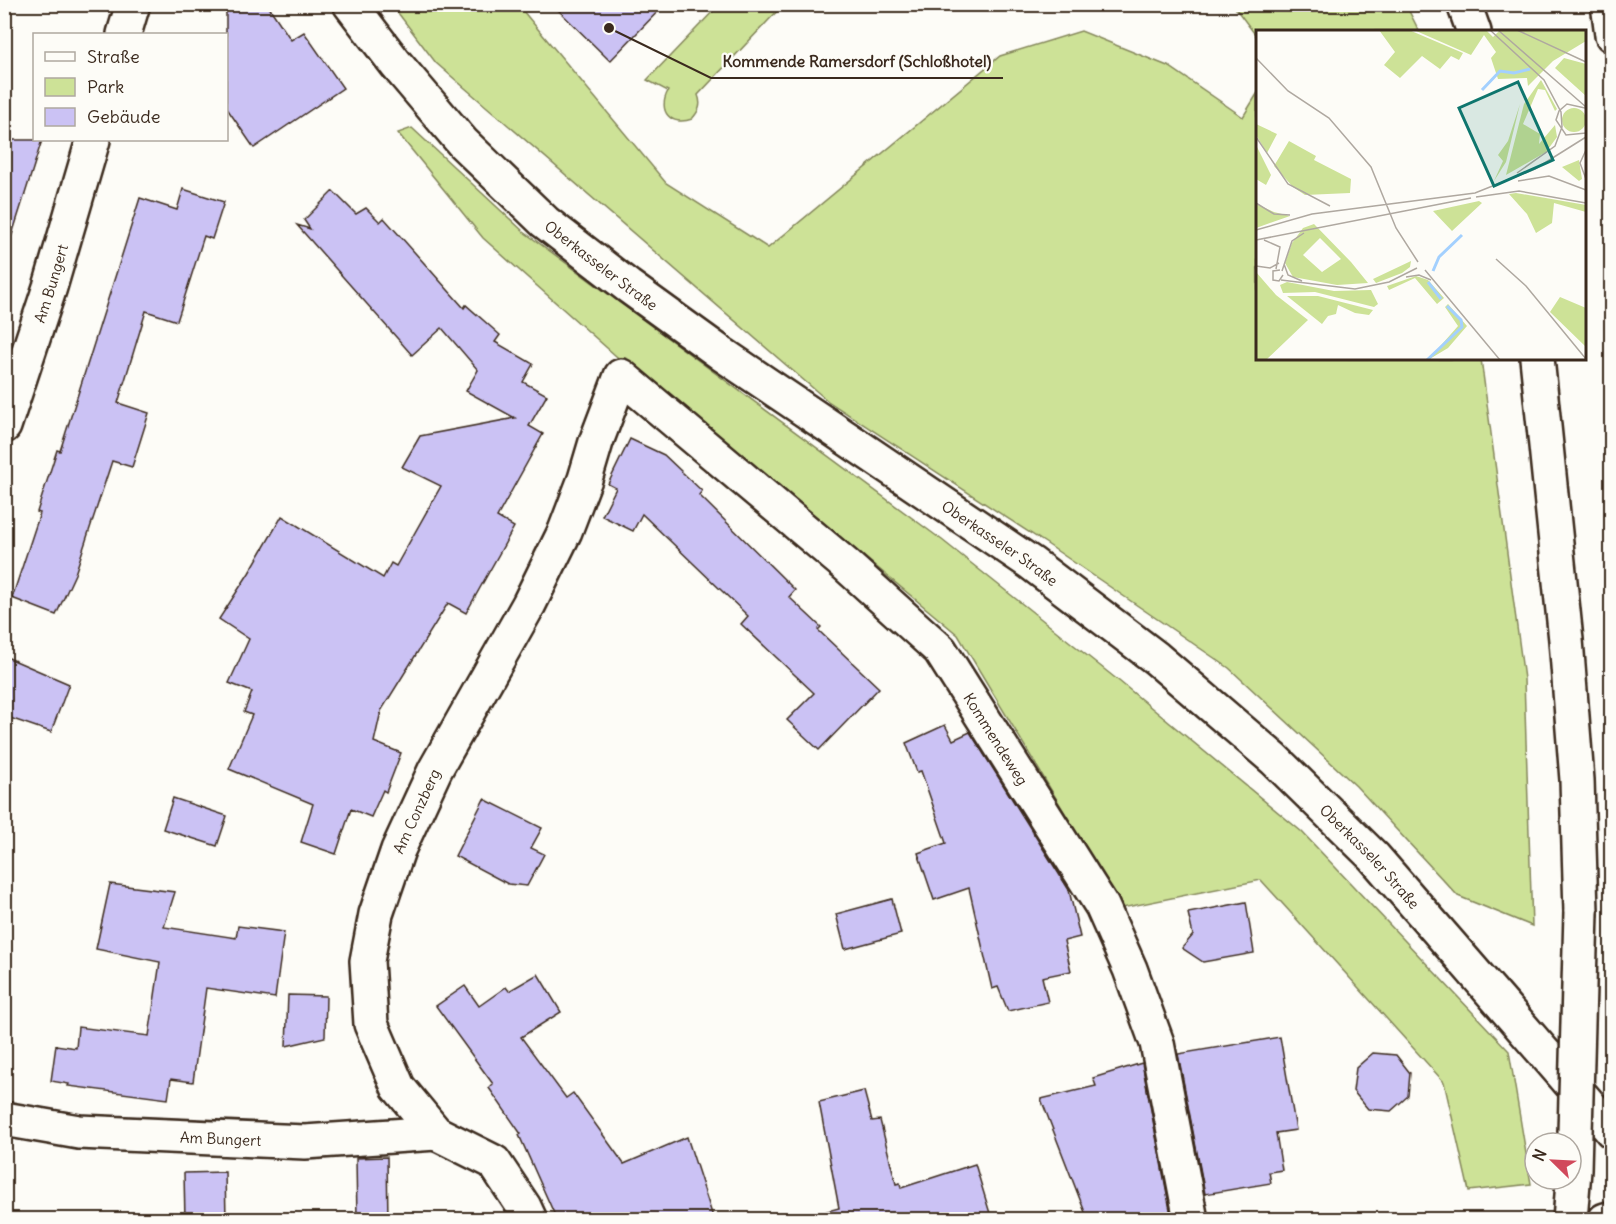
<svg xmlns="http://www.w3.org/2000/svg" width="1616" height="1224" font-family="Delius,sans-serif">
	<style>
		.green { fill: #cde297; stroke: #84865a; stroke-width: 1.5 }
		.building { fill: #cbc2f4; stroke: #3b2a1e; stroke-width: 1.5 }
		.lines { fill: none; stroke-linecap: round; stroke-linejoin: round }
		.minor-casing { stroke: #3b2a1e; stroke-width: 38 }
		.tertiary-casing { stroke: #3b2a1e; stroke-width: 38 }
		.motorway-casing { stroke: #3b2a1e; stroke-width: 38 }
		.minor { stroke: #fdfcf7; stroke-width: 33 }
		.tertiary { stroke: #fdfcf7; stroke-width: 33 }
		.motorway { stroke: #fdfcf7; stroke-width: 33 }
		.motorway-bridge-casing { stroke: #3b2a1e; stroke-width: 38; stroke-linecap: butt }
		.motorway-bridge { stroke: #fdfcf7; stroke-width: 33 }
		.labels { text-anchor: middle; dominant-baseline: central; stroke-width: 4.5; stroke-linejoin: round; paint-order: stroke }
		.street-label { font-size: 15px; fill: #3b2a1e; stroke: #fdfcf7 }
		.inset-river { fill: none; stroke: #a3d0fe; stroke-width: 3 }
		.inset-road { fill: none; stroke: #afa8a0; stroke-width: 1.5 }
		.view { fill: #0f766e; fill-opacity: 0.15; stroke: #0f766e; stroke-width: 3 }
		.inset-edge { fill: none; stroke: #3b2a1e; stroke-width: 3 }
		.leader { fill: none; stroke: #3b2a1e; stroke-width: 2 }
		.callout-dot { fill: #3b2a1e; stroke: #fdfcf7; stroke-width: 2 }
		.callout-label { font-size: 16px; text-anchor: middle; font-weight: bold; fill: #3b2a1e; stroke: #fdfcf7; stroke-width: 4.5; stroke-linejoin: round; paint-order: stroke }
	</style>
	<rect width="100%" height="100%" fill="#fdfcf7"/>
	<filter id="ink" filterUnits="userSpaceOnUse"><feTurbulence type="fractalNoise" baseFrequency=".0167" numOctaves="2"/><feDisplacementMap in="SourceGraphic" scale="12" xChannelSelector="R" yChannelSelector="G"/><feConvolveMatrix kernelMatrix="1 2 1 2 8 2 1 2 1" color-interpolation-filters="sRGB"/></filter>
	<g filter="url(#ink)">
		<g class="green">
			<path d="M392,5H518L666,183L768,248L1000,56L1081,31L1170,67L1243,117L1257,94L1258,358L1481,359L1524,679L1532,926L1458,896L1356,786L1229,668L1047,544L829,402L436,63Z"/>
			<path d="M719,5H783L698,95C702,105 699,111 692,119C671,127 657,111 668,91L647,80Z"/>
			<path d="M1233,5H1406L1419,31L1258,32L1257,37Z"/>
			<path d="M412,128L524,232L942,540L1119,681L1302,832L1509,1051L1531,1184L1469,1191L1444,1082L1261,880L1122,908L958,635L747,459L625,364L483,238L398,133Z"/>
		</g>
		<g class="building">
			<path d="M226,4H267L291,40L304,32L343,88L254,148L226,107Z"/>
			<path d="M552,4H665L610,61Z"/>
			<path d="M4,140H42L12,235L4,234Z"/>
			<path d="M183,189L224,202L212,239L204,236L177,321L146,311L118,403L149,413L132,467L112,461L75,574L56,615L12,598L40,513L37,512L57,450L60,451L140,198L177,210Z"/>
			<path d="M333,191L356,214L366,208L380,222L384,218L464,308L466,305L500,335L495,342L533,364L523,382L547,395L529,426L543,434L497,517L514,527L466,613L448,603L381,711L374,742L401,753L386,792L383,790L371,817L351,809L336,854L301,842L313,804L229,769L252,715L244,712L252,692L229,683L249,639L219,619L249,573L282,516L383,578L391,563L396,566L441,486L402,467L420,436L515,418L466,391L478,370L442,328L412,355L297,225L310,229L304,220Z"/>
			<path d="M630,439L664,455L702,491L699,495L795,590L789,597L821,627L818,630L879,688L819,750L787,720L814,693L741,624L748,616L642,514L633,531L602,516L616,488L608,484Z"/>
			<path d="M4,656L69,684L51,732L4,716Z"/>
			<path d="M945,725L953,740L970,732L1069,890L1080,937L1064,941L1071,971L1042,977L1048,1002L1008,1011L998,987L992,989L969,888L934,900L918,853L946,843L921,771L917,772L906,743Z"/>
			<path d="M173,798L227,816L217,846L163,829Z"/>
			<path d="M484,799L542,828L531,848L544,854L527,886L508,884L455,856Z"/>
			<path d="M110,884L175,892L164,927L236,938L238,926L284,932L275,998L206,988L193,1082L171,1079L168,1099L68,1086L69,1084L51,1081L56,1045L76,1048L78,1027L149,1036L160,962L96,949Z"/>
			<path d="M892,899L901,934L845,949L836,914Z"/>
			<path d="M1246,902L1254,953L1203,962L1182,948L1193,935L1188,913Z"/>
			<path d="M538,974L561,1012L521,1037L566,1098L573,1093L624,1164L687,1137L714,1220H557L519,1135L521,1134L489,1088L493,1084L436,1006L465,986L479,1006L506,987L509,991Z"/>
			<path d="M288,995L326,996L325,1037L286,1046Z"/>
			<path d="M1280,1037L1296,1130L1276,1133L1282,1170L1269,1172L1271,1183L1205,1194L1178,1054Z"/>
			<path d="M1373,1053L1396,1055L1410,1073L1408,1096L1391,1111L1368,1109L1353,1091L1356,1068Z"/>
			<path d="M1142,1063L1172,1220H1088L1041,1099L1096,1086L1093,1078Z"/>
			<path d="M864,1091L872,1121L880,1120L896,1184L900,1183L901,1188L975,1164L992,1220H825L824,1212L839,1208L819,1102Z"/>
			<path d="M387,1157L388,1220H357L356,1158Z"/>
			<path d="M225,1172L226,1220H185L184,1173Z"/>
		</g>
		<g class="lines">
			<defs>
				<g id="minor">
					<path d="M124,34L133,4"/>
					<path id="s1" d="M4,426L50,287L93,140"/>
					<path id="s2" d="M4,1119L79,1132L305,1142L436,1133"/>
					<path id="s3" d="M530,1220L524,1207L494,1162L436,1133L398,1087L371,1024L367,961L376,914L398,850L435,770L529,604L565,531L585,479L596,442L621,376L846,565L940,650L1102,906L1130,969L1157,1043L1191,1220"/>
					<path d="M1605,1220L1612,1218"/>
				</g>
				<g id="tertiary">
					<path id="s4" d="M350,4L396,64L463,143L545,222L628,286L722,354L1031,563L1156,658L1274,759L1374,857L1612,1131"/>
				</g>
				<g id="motorway">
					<path d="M1464,4L1474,32"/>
					<path d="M1608,4L1612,35"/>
					<path d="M1537,358L1566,640L1577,780L1581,912"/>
				</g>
			</defs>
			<use href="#minor" class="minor-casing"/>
			<use href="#tertiary" class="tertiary-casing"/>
			<use href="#motorway" class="motorway-casing"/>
			<use href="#minor" class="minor"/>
			<use href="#tertiary" class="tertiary"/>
			<use href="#motorway" class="motorway"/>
			<defs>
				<path id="motorway-bridge" d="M1570,1220L1574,1170L1581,912"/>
			</defs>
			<use href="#motorway-bridge" class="motorway-bridge-casing"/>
			<use href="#motorway-bridge" class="motorway-bridge"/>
		</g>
	</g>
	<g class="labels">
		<g class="street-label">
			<text stroke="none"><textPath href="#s4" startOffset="364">Oberkasseler Straße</textPath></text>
			<text stroke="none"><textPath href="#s1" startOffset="150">Am Bungert</textPath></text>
			<text stroke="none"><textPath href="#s4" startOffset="850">Oberkasseler Straße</textPath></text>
			<text stroke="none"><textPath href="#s3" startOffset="1491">Kommendeweg</textPath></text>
			<text stroke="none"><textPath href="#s3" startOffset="483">Am Conzberg</textPath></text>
			<text stroke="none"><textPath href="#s4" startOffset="1336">Oberkasseler Straße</textPath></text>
			<text stroke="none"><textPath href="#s2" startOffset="218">Am Bungert</textPath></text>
		</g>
	</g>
	<g transform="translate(1256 30)">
		<rect width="330" height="330" fill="#fdfcf7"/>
		<path d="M123,0H153L207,23L203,30L195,26L184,39L166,26L144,48L128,35L139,22ZM158,0H230L237,7L244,0H330V11L297,31L272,56L271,48L242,49L235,28L240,22L228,5L215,25ZM308,28L330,34V66L299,38ZM285,50L301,79L299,81L289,60L282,59L267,94L284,104L283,114L299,95L301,107L290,122L250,145L268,74ZM264,74L250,132L238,151L247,131L242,125L252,111ZM306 90a12 12 0 1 1 24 0a12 12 0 1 1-24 0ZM0,94L21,104L11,123L0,105ZM33,111L60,126L58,130L95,149L94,163L49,165L37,157L18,136ZM0,115L15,145L10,155L0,149ZM323,130L326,149L323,151L306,137ZM260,163L330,175V182L298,173L296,193L280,203L271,184L253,164ZM223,171L226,173L196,201L177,181ZM0,174L18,182L34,186L0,198ZM58,194L95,232L112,253L81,255L37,247L29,233L36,213L47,198ZM64,208L85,229L66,242L47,225ZM155,231L154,237L146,243L120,253L117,249ZM0,242L20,265L52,290L10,330H0ZM160,246L172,250L188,268L181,274L159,248L133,260L131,256ZM31,252L78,261L115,260L122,274L118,277L59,262L27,263L24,255ZM31,266H62L117,280L113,285L99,283L82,275L80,284L72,286L66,294ZM304,267L330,278V317L294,282ZM192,274L211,296L192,318L172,330L202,296L189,277Z" fill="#cde297" fill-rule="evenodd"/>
		<path class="inset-river" d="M226,60L244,41L258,43L274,39M177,241L183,227L206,205M172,252L185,269M171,330L206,297L205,290L191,276"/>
		<path class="inset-road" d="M234,0L288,50L305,82L306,97L299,116L261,143M242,0L330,77M261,0L330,32M0,28L32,61L73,88L115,137L140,198L162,232M329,78L311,74L303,81L300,90L310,105L330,103M0,107L32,154L74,176M330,120L324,133L330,149M262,151L293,146L330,160M220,167L263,161L330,173M0,173L18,184L34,185M0,200L56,184L219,163L279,139L330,107M0,210L215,168M8,210L24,217L20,239M240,229L270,256L330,329M28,234L32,245L46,251M0,236L14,238L23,233M24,240L17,241V250L23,251L27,245M169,240L244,330M26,241L36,211L48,203M150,247L163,245L175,250M25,250L99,259L133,252L161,238"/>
		<path class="view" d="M262,52L297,130L238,156L203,78Z"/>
		<rect width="330" height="330" class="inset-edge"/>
	</g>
	<path class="leader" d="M609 28L711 78H1003"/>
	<circle class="callout-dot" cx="609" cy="28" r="6"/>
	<g class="callout-label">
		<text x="857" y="67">Kommende Ramersdorf (Schloßhotel)</text>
	</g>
	<rect width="1616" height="1224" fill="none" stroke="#fdfcf7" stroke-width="24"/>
	<rect x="12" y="12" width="1592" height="1200" fill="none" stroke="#3b2a1e" stroke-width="2" filter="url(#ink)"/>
	<rect x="33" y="33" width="195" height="108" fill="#fdfcf7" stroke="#afa8a0" stroke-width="1.5"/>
	<rect x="45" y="52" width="30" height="9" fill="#fdfcf7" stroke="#afa8a0" stroke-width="1.5"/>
	<text x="87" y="63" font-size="18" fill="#3b2a1e">Straße</text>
	<rect x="45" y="78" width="30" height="18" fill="#cde297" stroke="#afa8a0" stroke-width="1.5"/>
	<text x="87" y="93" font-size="18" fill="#3b2a1e">Park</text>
	<rect x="45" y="108" width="30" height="18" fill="#cbc2f4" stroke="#afa8a0" stroke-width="1.5"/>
	<text x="87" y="123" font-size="18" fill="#3b2a1e">Gebäude</text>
	<g transform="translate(1553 1161) rotate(294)"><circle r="28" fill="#fdfcf7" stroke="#afa8a0" stroke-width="1.5"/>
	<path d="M0-4.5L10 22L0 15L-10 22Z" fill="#d1495b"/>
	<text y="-9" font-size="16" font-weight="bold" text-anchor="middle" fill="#3b2a1e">N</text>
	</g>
</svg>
